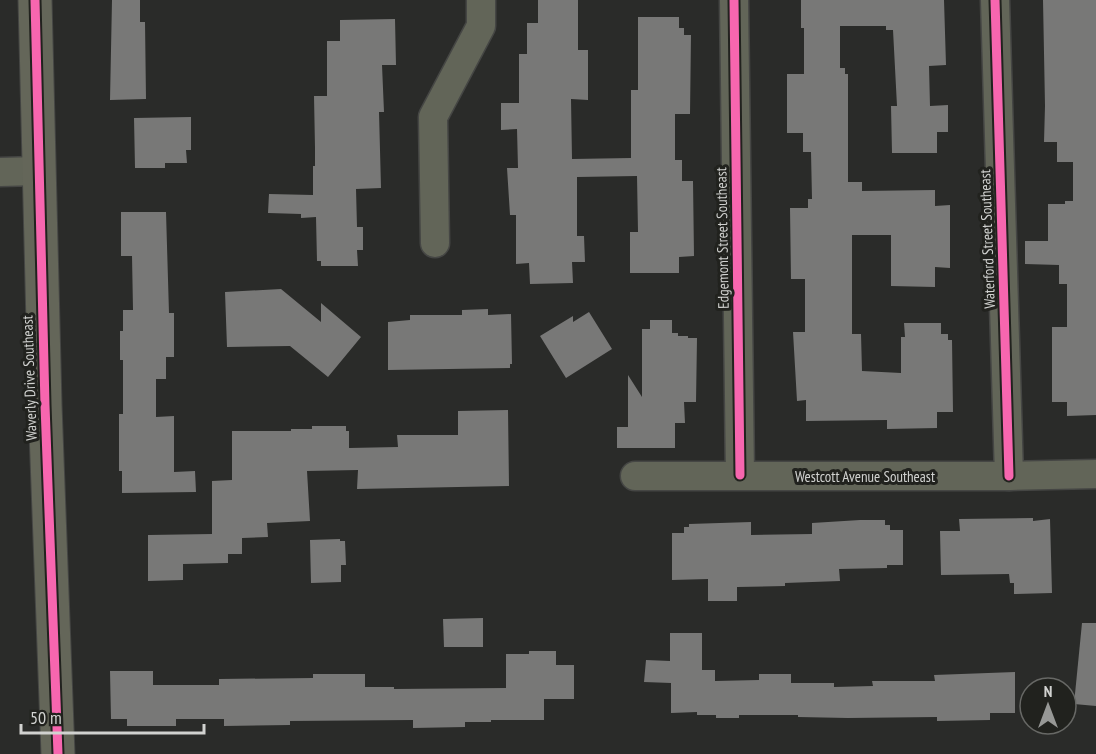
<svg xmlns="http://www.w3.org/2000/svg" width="1096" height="754" font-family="'PT Sans Narrow',sans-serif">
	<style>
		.building { fill: #787877 }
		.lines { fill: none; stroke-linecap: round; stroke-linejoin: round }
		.minor-casing { stroke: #454644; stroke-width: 31 }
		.secondary-casing { stroke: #454644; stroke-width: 35 }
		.minor { stroke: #626558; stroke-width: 28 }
		.secondary { stroke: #646659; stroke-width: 33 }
		.cycleway-casing { stroke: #21221e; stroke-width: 13 }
		.cycleway { stroke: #f766af; stroke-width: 9 }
		.labels { text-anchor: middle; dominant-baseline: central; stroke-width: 6; stroke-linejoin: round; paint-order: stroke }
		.street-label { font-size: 15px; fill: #d1d2d0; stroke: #21221e }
	</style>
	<rect width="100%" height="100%" fill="#2a2b29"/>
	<g class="building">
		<path d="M112,0H140V22H145L146,99L110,100Z"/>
		<path d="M538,0H578V50H588V100L571,99L572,159L631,158V90H638V17H679V28H684V35H691L690,114H675V160H682V181H693L694,256L679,257V273H630V232H638L637,176L577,177V236H584L585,262H572L573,283L530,284L529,263L516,264V215H510L507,168H518L517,129L501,130V103H519V54H527V23H538Z"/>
		<path d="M801,0H944L946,65L929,66L930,106L948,105V132H937V153H892L891,106H897L893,30H886V26H840V68H845V74H848V182H862V191L935,190V206L950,205V268L935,267V287L891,286V235H852V334H861L862,371L901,373V337H905L904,323H941V334H948V340H952L953,412H937V428L887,429V420L806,421V400L797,401L793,332H805V279H791L790,208H808V199H812L811,152H803V133H787V74H804V28H801Z"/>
		<path d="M1043,0H1096V415L1067,416V402H1052V327H1067V284H1059V265L1025,264V241H1048V204H1065V201H1073V162H1057V142H1044L1045,106Z"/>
		<path d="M395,19L396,65H382L384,112H379L381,188L356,189L357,227H363V250H357L358,266H321V261H317L316,217L301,218V214L268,213L269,194L313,195V166H315V148L314,96H327V41H340V20Z"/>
		<path d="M191,117V150H186L187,163H165V168H135L134,118Z"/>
		<path d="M121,212H166L169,313H174V357H166V379H156V417L174,416V472L195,471L196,492L122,493V471H119V414H123V360H120V331H123V310H133L132,256H121Z"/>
		<path d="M281,289L321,322V303L361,337L328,377L290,346L227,347L225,292Z"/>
		<path d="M488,309V315L511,314L512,364H510V368L388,370V322L410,320V315H462V310Z"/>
		<path d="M589,312L612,349L566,378L540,336L573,316V322Z"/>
		<path d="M650,320H672V333H678V336H688V338H697L696,402H684L685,423H675V448H617V427H628V375L642,397V329H650Z"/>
		<path d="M508,410L509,486L357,489L358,470L307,471L310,521L267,523L268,537L242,538V554H228V563L183,564V580L148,581V535L212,534V481L232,480V431H291V429H312V426H346V431H349V448L398,447L397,435H458V411Z"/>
		<path d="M1033,518V521L1050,519L1052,593L1014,594V583H1010L1009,574L941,575L940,531H960L959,519Z"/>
		<path d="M860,520H885V525H890V530H903V565H887V568L839,569L840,581L785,583V586L737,587V601H708V579L672,580V533H684V527H689V524L751,522V535L812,534V523Z"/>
		<path d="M340,539V541H345L346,565H341V582L311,583L310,540Z"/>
		<path d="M483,618V647H444L443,619Z"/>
		<path d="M1082,623H1096V706L1074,704Z"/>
		<path d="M670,633H702V670H715V681L759,680V674H791V683H834V687L873,686L872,681H935L934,675L1015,672V713H990V720L937,721V717L848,718L798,717V715H739V718H716V715H697V712L671,713V683L644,682L646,660L670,661Z"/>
		<path d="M529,651H556V665H574V699H544V720H491V722H465V727L413,728V720L290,721V725L224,726V719H176V726H127V719H111L110,671H153V685H219V679L313,678V674H365V687H394V689L506,688V654H529Z"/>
	</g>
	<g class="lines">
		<defs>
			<g id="minor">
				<path d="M734,0L740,475"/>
				<path d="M995,0L1009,476"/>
				<path d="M0,172L38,171"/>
				<path d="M435,243L433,117L481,26V0"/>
				<path d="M635,476H1009L1096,474"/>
			</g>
			<path id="secondary" d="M35,0L45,405L58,754"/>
		</defs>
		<use href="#minor" class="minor-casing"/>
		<use href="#secondary" class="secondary-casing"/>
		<use href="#minor" class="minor"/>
		<use href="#secondary" class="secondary"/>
		<defs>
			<g id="cycleway">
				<path d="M35,0L45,405L58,754"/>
				<path d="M734,0L740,475"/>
				<path d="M995,0L1009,476"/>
			</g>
		</defs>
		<use href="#cycleway" class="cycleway-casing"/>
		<use href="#cycleway" class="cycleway"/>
	</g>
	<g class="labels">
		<g class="street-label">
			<text transform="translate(722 238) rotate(-91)">Edgemont Street Southeast</text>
			<text transform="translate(987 239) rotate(-92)">Waterford Street Southeast</text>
			<text transform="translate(29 378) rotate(-92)">Waverly Drive Southeast</text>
			<text x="865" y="476">Westcott Avenue Southeast</text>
		</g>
	</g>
	<g transform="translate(1048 706)"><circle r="28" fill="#21221e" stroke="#676865" stroke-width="1.5"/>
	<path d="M0-4.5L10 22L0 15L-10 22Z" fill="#979896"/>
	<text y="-9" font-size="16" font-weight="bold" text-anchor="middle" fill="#d1d2d0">N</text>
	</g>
	<path d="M21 724v9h183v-9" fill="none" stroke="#d1d2d0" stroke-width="3"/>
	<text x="30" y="724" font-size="18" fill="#d1d2d0" stroke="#21221e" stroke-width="4.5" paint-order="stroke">50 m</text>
</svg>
